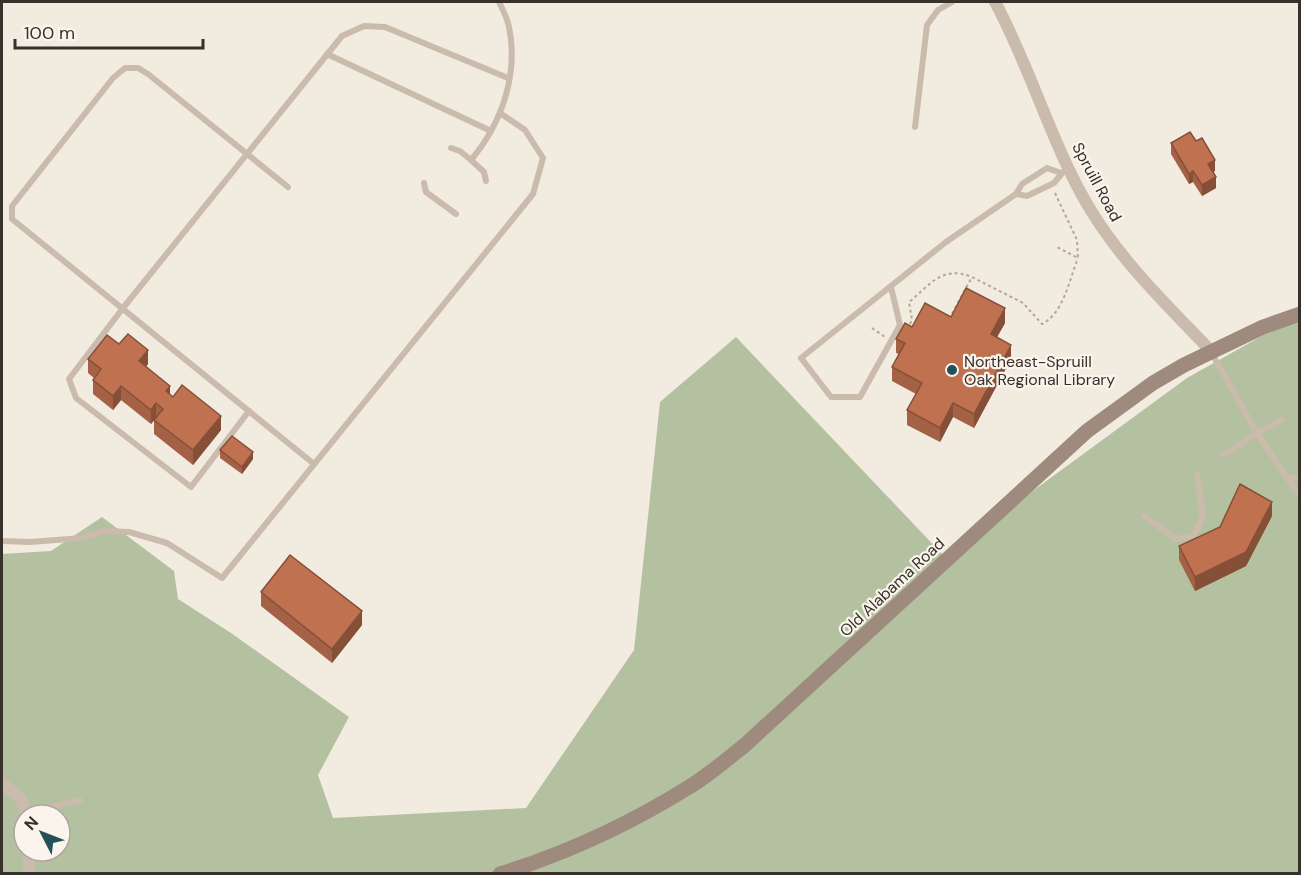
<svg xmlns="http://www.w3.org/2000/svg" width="1301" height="875" font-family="'DM Sans',sans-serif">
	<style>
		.green { fill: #b4c1a0; fill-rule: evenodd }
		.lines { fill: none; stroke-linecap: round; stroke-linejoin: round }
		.path { stroke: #b6a696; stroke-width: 2; stroke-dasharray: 3 3; stroke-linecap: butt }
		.lane { stroke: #cabbac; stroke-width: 6 }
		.street { stroke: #cabbac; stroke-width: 12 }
		.secondary { stroke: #9e8b7d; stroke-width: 15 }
		.wall { fill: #a56145 }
		.shaded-wall { fill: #864f38 }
		.building { fill: #c07150; stroke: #864f38; stroke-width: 1.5 }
		.poi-dot { fill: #225258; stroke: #faf4ed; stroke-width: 2 }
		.labels { text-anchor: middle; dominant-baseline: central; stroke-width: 4.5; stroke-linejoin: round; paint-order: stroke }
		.street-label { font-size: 16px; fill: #38302b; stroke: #faf4ed }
		.poi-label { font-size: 16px; fill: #38302b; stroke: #faf4ed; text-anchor: start }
	</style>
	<rect width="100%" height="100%" fill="#f2ebe0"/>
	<path class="green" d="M1299,315V873H516L570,851L487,874H2V554L51,551L102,517L174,571L178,599L231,633L349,717L318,775L333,818L526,808L634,650L660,402L736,337L944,556L1187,378ZM24,815H60V851H24Z"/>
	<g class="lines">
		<g class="path">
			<path d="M1055,193L1077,240L1078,258L1057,247"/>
			<path d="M949,319L972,277L1023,303L1042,324C1064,313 1069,280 1078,258"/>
			<path d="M910,324L912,320L909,302C931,284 942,265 972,277"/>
			<path d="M872,328L885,337"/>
			<path d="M2,856L3,874"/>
		</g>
		<g class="lane">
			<path d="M327,54L491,131"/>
			<path d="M915,127L927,25L938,10L952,2"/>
			<path d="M451,148L460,151L471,160C502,123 520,72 508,23C506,16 502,8 499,2"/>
			<path d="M471,160L484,172L486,181"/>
			<path d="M424,183L426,192L456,214"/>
			<path d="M288,187L148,74L138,68H125L113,78L12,206V219L314,464"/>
			<path d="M1016,194L1027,196L1054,183L1063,172"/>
			<path d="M891,287L900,325L860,397H831L801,358L946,242L1016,194L1022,184L1047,168L1061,173"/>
			<path d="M1211,352L1257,433L1300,497"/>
			<path d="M249,411L191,487L76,398L69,379L123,308L342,36L364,26L385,27L508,78"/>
			<path d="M1224,455L1257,433L1282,420"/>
			<path d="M1287,478H1300"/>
			<path d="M1144,516L1176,539L1193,536L1203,517L1197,474"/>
			<path d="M2,541L30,542L82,538L104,531L129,532L167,543L222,578L533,194L543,158L525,130L500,113"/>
			<path d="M26,813L80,800"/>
		</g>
		<g class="street">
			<path d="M995,2C1031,68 1051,144 1090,209C1122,262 1168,306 1211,351"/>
			<path d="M2,783L21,799L27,815"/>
			<path d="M29,874V851"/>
		</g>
		<path class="secondary" d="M500,874C567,853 630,824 689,787C709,775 727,759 745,745L1087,431L1153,383L1184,365L1263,327L1300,314"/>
	</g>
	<g class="wall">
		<path d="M1196,141L1215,171L1213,172L1216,188L1202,196L1193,182L1189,184L1171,154V143Z"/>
		<path d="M951,317L1005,323L997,337L1011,359L974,428L953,417L940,442L907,425V410L916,394L892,381V367L899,354L896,353V339L912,327Z"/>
		<path d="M88,359L148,364L146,366L170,395L221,430L193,465L154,434V420L156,418L151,424L121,400L113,410L93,394V380L94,378L88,373Z"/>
		<path d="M220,450L253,459L242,474L220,458Z"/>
		<path d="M1272,516L1246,566L1195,591L1179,560V546Z"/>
		<path d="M261,592L362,625L332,663L261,606Z"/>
	</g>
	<g class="shaded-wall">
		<path d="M1215,160V171L1208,175V164Z"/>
		<path d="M1193,171V182L1189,184V174Z"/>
		<path d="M1216,177V188L1202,196V185Z"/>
		<path d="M1005,308V323L991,348V334Z"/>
		<path d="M1011,345V359L974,428V414Z"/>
		<path d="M148,350V364L139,375V361Z"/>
		<path d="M121,386V400L113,410V396Z"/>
		<path d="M170,386V400L166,391Z"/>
		<path d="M156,403V418L151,424V410Z"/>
		<path d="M953,403V417L940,442V428Z"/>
		<path d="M221,416V430L193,465V450Z"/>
		<path d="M253,452V459L242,474V467Z"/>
		<path d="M1272,502V516L1246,566L1195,591V577Z"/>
		<path d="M362,611V625L332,663V649Z"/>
	</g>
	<g class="building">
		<path d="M1190,132L1196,141L1202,138L1215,160L1208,164L1216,177L1202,185L1193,171L1189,174L1171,143Z"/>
		<path d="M966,288L1005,308L991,334L1011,345L974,414L953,403L940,428L907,410L922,383L892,367L905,343L896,339L905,323L912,327L925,303L951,317Z"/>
		<path d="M128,334L148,350L139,361L170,386L166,391L173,397L182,385L221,416L193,450L154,420L163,409L156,403L151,410L121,386L113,396L93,380L101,369L88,359L107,335L119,344Z"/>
		<path d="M232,436L253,452L242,467L220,450Z"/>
		<path d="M1240,484L1272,502L1246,552L1195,577L1179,546L1220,527Z"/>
		<path d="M290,555L362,611L332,649L261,592Z"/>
	</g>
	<circle class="poi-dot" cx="952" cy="370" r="6"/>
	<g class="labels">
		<g class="street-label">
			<text transform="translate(1097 182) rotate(62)">Spruill Road</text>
			<text transform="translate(892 587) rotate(-43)">Old Alabama Road</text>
		</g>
		<g class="poi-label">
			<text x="964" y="361">Northeast-Spruill<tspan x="964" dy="18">Oak Regional Library</tspan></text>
		</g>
	</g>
	<rect width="1301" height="875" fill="none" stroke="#38302b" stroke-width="6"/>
	<g transform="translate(42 833) rotate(312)"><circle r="28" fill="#faf4ed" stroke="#aca69f" stroke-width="1.5"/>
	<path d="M0-4.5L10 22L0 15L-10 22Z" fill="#225258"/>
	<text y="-9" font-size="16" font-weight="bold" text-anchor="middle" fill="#38302b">N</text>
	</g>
	<path d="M15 39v9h188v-9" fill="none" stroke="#38302b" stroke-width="3"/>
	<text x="24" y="39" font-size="18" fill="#38302b" stroke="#faf4ed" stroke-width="4.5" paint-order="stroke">100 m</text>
</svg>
